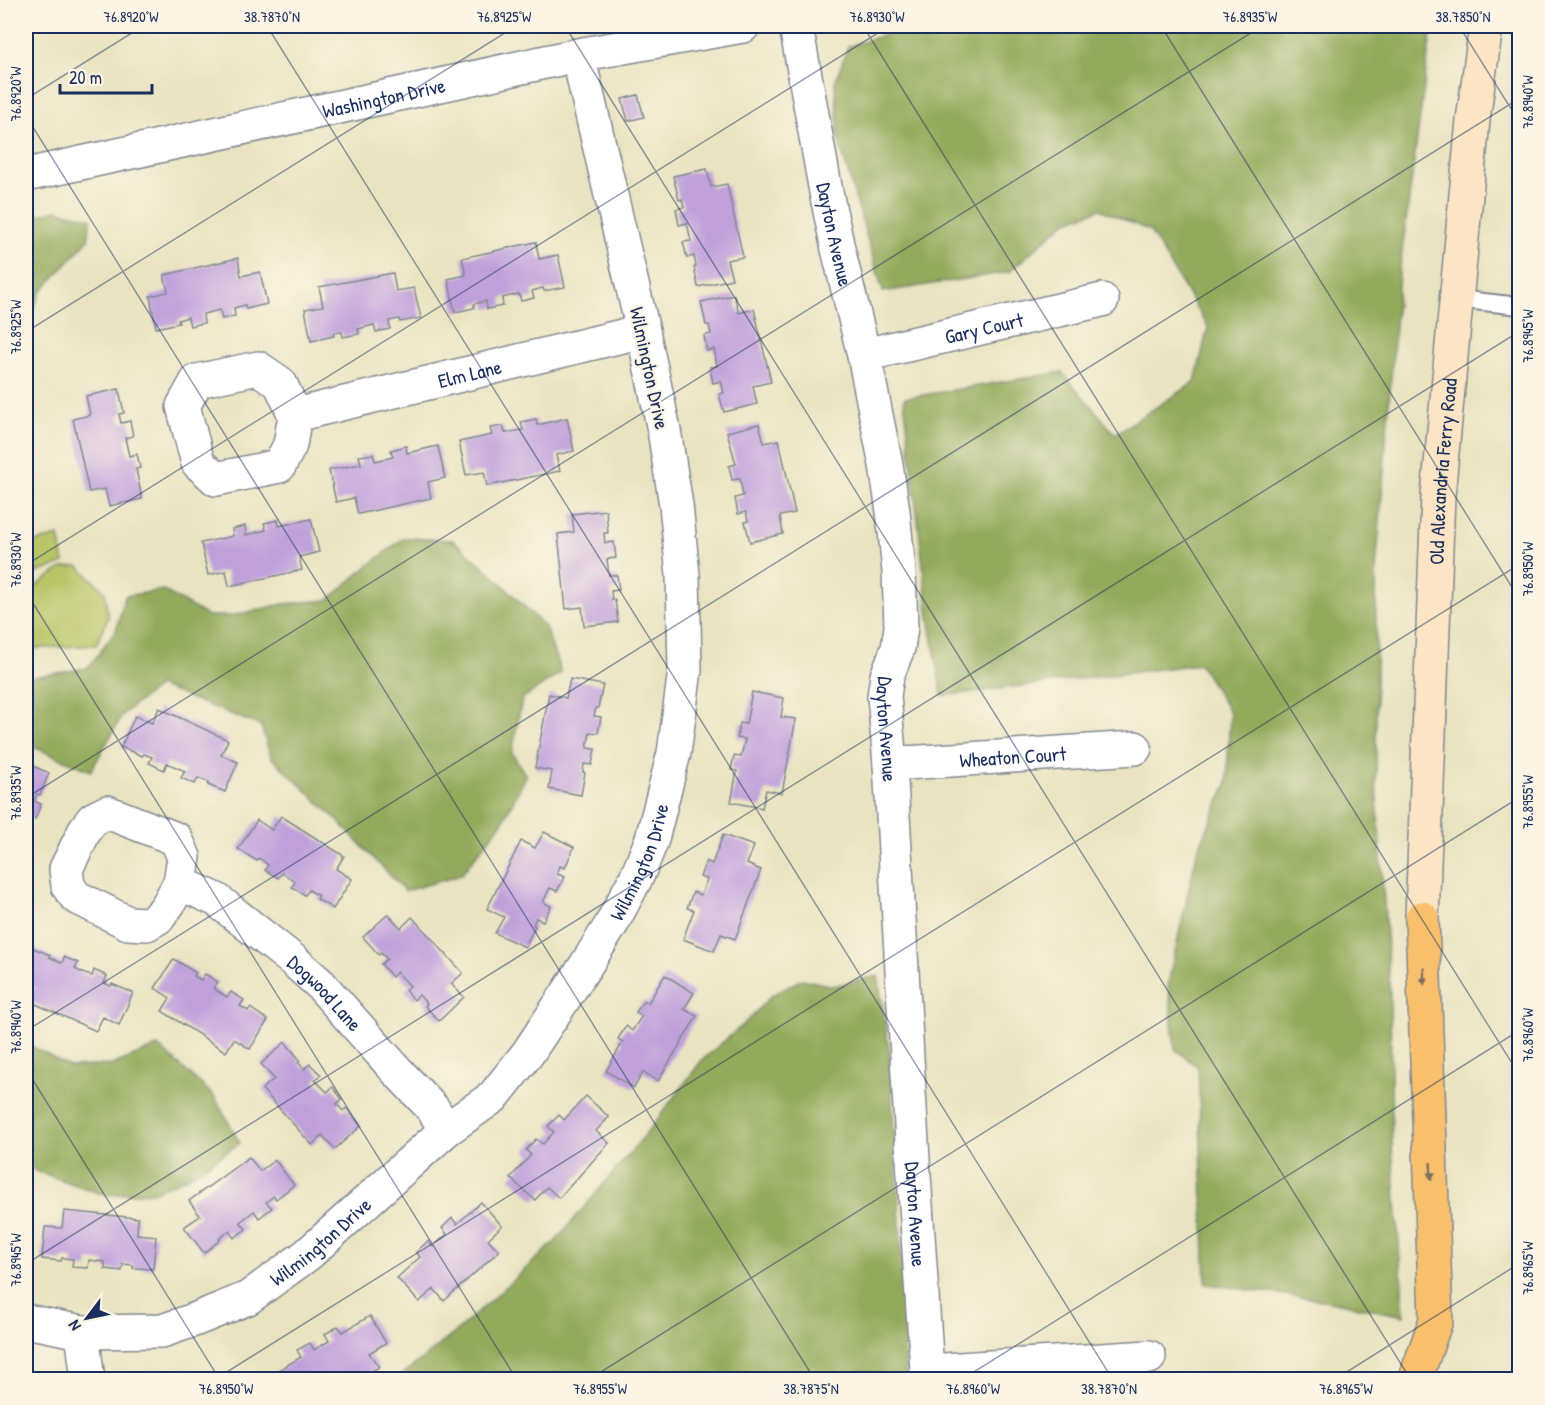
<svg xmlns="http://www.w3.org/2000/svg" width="1545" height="1405" font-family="'Patrick Hand',sans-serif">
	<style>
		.green { fill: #bac567; stroke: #6a7a62; stroke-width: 1.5 }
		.forest { fill: #93aa5c; stroke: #576c5d; stroke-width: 1.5 }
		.building { fill: #c0a0db }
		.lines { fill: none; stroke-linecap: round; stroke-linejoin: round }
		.lane-casing { stroke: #828990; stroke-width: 20 }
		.street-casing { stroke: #828990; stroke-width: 36 }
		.secondary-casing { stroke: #828990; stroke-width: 36 }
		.highway-casing { stroke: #828990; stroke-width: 36 }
		.lane { stroke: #fff; stroke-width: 16 }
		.street { stroke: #fff; stroke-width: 33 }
		.secondary { stroke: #fce5c4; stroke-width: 33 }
		.highway { stroke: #f8bf6c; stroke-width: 33 }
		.oneway { fill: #7e7064 }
		.ticks { fill: none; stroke: #1b2f5e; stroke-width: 1.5; stroke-opacity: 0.45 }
		.labels { text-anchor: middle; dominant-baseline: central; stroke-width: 5; stroke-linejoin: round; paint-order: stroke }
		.street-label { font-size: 20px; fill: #1b2f5e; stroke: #fcf5e5 }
		.neatline { fill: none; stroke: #1b2f5e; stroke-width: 2 }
		.ticks-label { font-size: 15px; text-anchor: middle; fill: #1b2f5e }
	</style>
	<rect width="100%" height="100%" fill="#fcf5e5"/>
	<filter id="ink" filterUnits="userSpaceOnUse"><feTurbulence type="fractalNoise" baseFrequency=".0167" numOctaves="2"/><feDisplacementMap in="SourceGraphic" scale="12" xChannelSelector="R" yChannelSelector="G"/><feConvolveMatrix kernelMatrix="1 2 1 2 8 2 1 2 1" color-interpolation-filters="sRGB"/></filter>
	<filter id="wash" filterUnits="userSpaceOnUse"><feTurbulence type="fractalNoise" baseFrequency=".008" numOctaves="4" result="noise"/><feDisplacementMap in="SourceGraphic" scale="24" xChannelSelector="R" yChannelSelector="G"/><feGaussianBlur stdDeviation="1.35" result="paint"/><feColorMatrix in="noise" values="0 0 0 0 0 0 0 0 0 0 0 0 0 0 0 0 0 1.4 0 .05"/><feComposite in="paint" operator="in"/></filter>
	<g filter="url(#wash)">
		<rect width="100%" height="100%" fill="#eae3c1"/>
		<g class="green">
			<path d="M59,536L64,563L36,573L27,544Z"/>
			<path d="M78,566L105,591L108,618L96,645L26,649V597L33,588L62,568Z"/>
		</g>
		<g class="forest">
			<path d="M922,26H1432L1399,274L1376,571V783L1390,995L1392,1144L1404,1316L1330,1301L1206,1284L1198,1067L1175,1049L1168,984L1197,852L1227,784L1230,713L1200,664L942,696L928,610L904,398L1062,372L1115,434L1195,382L1208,327L1150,231L1100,209L1065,222L1009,272L883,292L839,142L835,82L848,46L908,28Z"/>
			<path d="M56,210L91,218L88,240L40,293L26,330V219Z"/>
			<path d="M404,538L453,540L491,573L545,627L561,673L522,699L512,753L526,776L503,821L461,875L405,891L335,818L271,757L261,726L159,686L123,714L91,771L26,744V678L88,668L116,630L125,596L163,590L207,616H231L283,604L328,600L369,565Z"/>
			<path d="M878,976L889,1049L900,1222L906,1379H397L457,1331L555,1242L650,1129L702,1060L744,1024L772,995L802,979L833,986Z"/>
			<path d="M26,1043L69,1067L112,1065L158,1046L214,1096L240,1143L192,1175L153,1192L105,1195L36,1171L26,1162Z"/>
		</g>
		<g id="blocks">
			<g class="building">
				<path d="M638,95L644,117L628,121L622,99Z"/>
				<path d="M707,169L711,187L727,184L743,257L727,260L732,279L698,287L694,267L696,266L694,256L687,258L683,242L691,241L687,223L679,225L676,209L684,207L682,199L679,200L673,176Z"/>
				<path d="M536,242L539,259L558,255L565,287L544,291L543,288L532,291L534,298L521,301L519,294L502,298L503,306L487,309L486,301L474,304V308L455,312L448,279L466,275L462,258Z"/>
				<path d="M238,258L241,276L260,272L267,304L246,309L245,305L234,308L235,316L222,319L220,310L203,314L204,323L190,326L188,317L178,320L179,323L156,328L150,296L168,292L164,275Z"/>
				<path d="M393,273L396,291L414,288L421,318L400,322L399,319L389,321L390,329L376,332L374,325L358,329L359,334L343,337L342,332L333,333L334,336L311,341L305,309L323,306L319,287Z"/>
				<path d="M734,295L739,313L754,309L771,382L753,386L757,404L724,412L719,394L724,393L721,381L713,383L710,367L717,366L714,349L707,351L704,336L711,334L709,325H706L701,302Z"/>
				<path d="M119,389L124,413L119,414L121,423L130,421L133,436L125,438L129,456L137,454L140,468L136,469L142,499L109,506L105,489L89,492L73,419L90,415L86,396Z"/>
				<path d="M567,418L574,451L556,455L560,471L487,486L484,472L466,475L459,442L492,435L490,428L503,426L505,433L523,430L521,422L536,419L537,425Z"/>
				<path d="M759,424L764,443L779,440L795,513L780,516L783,534L750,542L745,522L748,521L746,512L738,514L735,498L743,496L740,479L732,480L729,466L736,464L727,432Z"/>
				<path d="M406,446L407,453L438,446L445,478L428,482L431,498L358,514L354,498L336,502L329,470L361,464L359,456L373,454L375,461L393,457L391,450Z"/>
				<path d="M606,510L608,533H604L605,543L614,542L616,558L607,559L609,575H617L619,590L611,591L612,600H615L618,622L584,626L582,607L566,609L558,534L574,532L572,514Z"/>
				<path d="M311,519L319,552L299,557L302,570L229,586L226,571L208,575L201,543L233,536L232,529L245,526L246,535L266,530L264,523L278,520L279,526Z"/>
				<path d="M570,679L603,685L598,708H596L594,716L601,717L598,733L590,732L587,748L595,749L592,765L584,764L583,772L585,773L581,795L549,789L552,771L535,768L549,694L566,698Z"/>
				<path d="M752,692L784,698L781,717L796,719L782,793L766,790L762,808L731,802L737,771L731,770L734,756L741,757L745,739L737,738L740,723L746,724Z"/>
				<path d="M159,708L228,740L221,755L238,762L225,792L208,785L209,782L198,778L195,784L181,778L185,771L167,763L164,770L149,763L152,757L144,754L142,756L121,747L135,716L152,723Z"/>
				<path d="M26,763L49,773L40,795L37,794L34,801L41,804L35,819L28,816L26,821Z"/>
				<path d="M281,816L344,856L336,869L352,879L333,909L317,899L319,896L309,890L305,895L292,887L295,881L282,873L278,878L265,870L268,865L259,858L257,861L238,849L257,820L272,830Z"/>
				<path d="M544,832L574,847L565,868L560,866L557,874L565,877L557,891L550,888L543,902L551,906L543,921L536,918L533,925L535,926L525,947L495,933L504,917L487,909L521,841L535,848Z"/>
				<path d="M723,835L754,846L747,864L761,870L735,939L721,934L714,951L683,939L694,910L687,908L693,892L701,895L707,879L700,877L706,861L712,864Z"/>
				<path d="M388,914L401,928L412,917L463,973L451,984L464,997L439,1021L425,1006L427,1004L419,995L414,1000L405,990L410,986L397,972L392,977L381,964L387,959L381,953L379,955L363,937Z"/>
				<path d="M31,947L50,955L49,957L62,963L64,957L78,963L75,969L85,974L92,976L94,970L107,976L104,983L111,986L112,984L133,993L119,1025L103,1017L96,1031L29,1001L35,987L26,983V959Z"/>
				<path d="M174,959L196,973L194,976L201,980L205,974L218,982L213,988L227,997L231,992L244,1000L240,1006L248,1011L250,1008L268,1020L250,1049L234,1039L226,1052L162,1011L170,998L155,988Z"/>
				<path d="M665,975L694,993L684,1009L697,1016L658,1081L643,1072L634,1088L606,1071L623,1042L618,1039L626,1026L632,1031L642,1016L636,1012L644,1000L648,1003Z"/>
				<path d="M285,1042L300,1060L298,1062L304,1069L310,1064L321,1075L315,1080L327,1092L333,1087L342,1099L337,1104L343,1111L346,1108L361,1126L335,1149L322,1135L312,1145L262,1089L274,1079L261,1064Z"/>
				<path d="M586,1096L609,1117L596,1131L609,1143L559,1198L547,1187L535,1200L510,1178L531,1155L526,1150L536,1139L543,1144L554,1132L548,1126L559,1115L564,1120Z"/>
				<path d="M249,1157L260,1171L275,1160L294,1185L276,1199L274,1196L266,1202L272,1208L259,1218L254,1211L240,1222L246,1229L234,1238L229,1231L219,1239L220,1240L204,1253L184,1227L200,1216L189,1201Z"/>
				<path d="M481,1202L502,1226L488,1239L499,1251L444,1301L434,1289L419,1302L397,1278L420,1257L416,1252L428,1241L433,1247L447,1234L442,1228L452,1218L457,1224Z"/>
				<path d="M64,1211L138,1218L137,1234L156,1236L153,1269L133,1268V1265L123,1264L122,1271L105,1269V1262L89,1260L88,1268L72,1267L73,1259L62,1258L61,1261L42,1259L45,1227L62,1228Z"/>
				<path d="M370,1316L386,1343L369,1353L379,1367L357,1380H278L274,1373L301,1357L297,1350L310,1343L314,1350L329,1341L325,1334L338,1326L343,1332Z"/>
			</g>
		</g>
	</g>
	<g filter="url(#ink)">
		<use href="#blocks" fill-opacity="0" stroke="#828990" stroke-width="1.5"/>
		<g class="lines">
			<defs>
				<path id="lane" d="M1456,299L1520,306"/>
				<g id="street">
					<path id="s1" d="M796,26L826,192L838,249L864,355L886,465L893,511L899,572L901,627L898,648L887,676L884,696L890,764L913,1160L927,1371L1149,1357"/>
					<path id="s2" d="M26,175L578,55L743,26"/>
					<path id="s3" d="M864,355L1102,300"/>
					<path id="s4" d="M295,415L280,383L258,368L197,381L183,406L198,463L216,479L279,466L290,445L295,415L643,331"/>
					<path id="s5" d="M890,764L1135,748"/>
					<path id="s6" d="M180,883L184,857L176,839L107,812L93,819L86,828L66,869L68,886L76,897L128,923L147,924L159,917L169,903L180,883L217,900L294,961L320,984L397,1071L433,1109L446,1130"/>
					<path id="s7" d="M26,1321L82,1332L162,1331L194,1320L248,1298L307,1255L446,1130L493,1097L528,1053L586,965L611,925L638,874L652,839L674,753L685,670L683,575L676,505L664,430L643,331L578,55"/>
					<path d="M82,1332L88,1380"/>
				</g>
				<g id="secondary">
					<path id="s8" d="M1422,918L1438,496L1473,120L1486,26"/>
				</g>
				<path id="highway" d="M1415,1380L1436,1320L1422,918"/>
			</defs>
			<use href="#lane" class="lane-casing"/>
			<use href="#street" class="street-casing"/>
			<use href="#secondary" class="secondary-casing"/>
			<use href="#highway" class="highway-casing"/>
			<use href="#lane" class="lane"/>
			<use href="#street" class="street"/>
			<use href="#secondary" class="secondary"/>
			<use href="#highway" class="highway"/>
		</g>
		<defs><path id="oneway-solid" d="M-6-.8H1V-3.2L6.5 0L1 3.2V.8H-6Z" transform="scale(1.5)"/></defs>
		<g class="oneway">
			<use href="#oneway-solid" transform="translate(1424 976) rotate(88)"/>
			<use href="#oneway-solid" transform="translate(1431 1171) rotate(88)"/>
		</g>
	</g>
	<path class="ticks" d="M267,26L1113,1380M565,26L1411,1380M863,26L1520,1076M1161,26L1520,600M1459,26L1520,123M26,99L143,26M26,116L815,1380M26,332L516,26M26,565L889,26M26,592L517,1380M26,798L1262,26M26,1031L1520,98M26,1069L220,1380M26,1264L1520,331M214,1380L1520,564M588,1380L1520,797M961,1380L1520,1030M1334,1380L1520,1263"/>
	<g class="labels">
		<g class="street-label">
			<text stroke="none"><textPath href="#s2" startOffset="366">Washington Drive</textPath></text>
			<text stroke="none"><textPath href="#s1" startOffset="212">Dayton Avenue</textPath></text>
			<text stroke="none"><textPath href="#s3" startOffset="123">Gary Court</textPath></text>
			<text transform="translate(650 368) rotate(78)">Wilmington Drive</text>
			<text stroke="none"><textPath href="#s4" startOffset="534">Elm Lane</textPath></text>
			<text stroke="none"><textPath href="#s8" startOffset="447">Old Alexandria Ferry Road</textPath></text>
			<text stroke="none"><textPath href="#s1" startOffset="716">Dayton Avenue</textPath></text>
			<text stroke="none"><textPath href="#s5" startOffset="123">Wheaton Court</textPath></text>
			<text stroke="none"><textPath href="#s7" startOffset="825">Wilmington Drive</textPath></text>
			<text stroke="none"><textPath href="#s6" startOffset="538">Dogwood Lane</textPath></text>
			<text stroke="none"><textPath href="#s1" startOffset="1202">Dayton Avenue</textPath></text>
			<text stroke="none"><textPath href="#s7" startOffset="321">Wilmington Drive</textPath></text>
		</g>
	</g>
	<rect width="1545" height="1405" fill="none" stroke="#fcf5e5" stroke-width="66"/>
	<g transform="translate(87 1318) rotate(238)" stroke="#fcf5e5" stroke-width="4.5" paint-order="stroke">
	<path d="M0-4.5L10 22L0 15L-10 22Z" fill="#1b2f5e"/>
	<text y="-9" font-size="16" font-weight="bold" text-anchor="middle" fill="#1b2f5e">N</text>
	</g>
	<path d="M60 84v9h92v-9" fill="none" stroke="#1b2f5e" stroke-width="3"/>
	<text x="69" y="84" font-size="18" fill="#1b2f5e" stroke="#fcf5e5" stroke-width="4.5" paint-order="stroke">20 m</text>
	<rect x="33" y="33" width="1479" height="1339" class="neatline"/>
	<g class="ticks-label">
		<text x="131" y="22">76.8920°W</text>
		<text x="272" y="22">38.7870°N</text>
		<text x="504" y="22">76.8925°W</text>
		<text x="877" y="22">76.8930°W</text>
		<text x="1250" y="22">76.8935°W</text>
		<text x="1463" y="22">38.7850°N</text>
		<text transform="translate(16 94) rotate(-90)" y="5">76.8920°W</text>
		<text transform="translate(1528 102) rotate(-90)" y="5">76.8940°W</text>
		<text transform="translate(16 327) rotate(-90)" y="5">76.8925°W</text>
		<text transform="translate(1528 336) rotate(-90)" y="5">76.8945°W</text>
		<text transform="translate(16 560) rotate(-90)" y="5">76.8930°W</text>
		<text transform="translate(1528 569) rotate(-90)" y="5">76.8950°W</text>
		<text transform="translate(16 793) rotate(-90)" y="5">76.8935°W</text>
		<text transform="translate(1528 802) rotate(-90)" y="5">76.8955°W</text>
		<text transform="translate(16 1027) rotate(-90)" y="5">76.8940°W</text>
		<text transform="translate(1528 1035) rotate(-90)" y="5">76.8960°W</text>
		<text transform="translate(16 1260) rotate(-90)" y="5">76.8945°W</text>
		<text transform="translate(1528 1268) rotate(-90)" y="5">76.8965°W</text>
		<text x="226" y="1394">76.8950°W</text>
		<text x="600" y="1394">76.8955°W</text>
		<text x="811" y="1394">38.7875°N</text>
		<text x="973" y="1394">76.8960°W</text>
		<text x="1109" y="1394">38.7870°N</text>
		<text x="1346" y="1394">76.8965°W</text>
	</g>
</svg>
